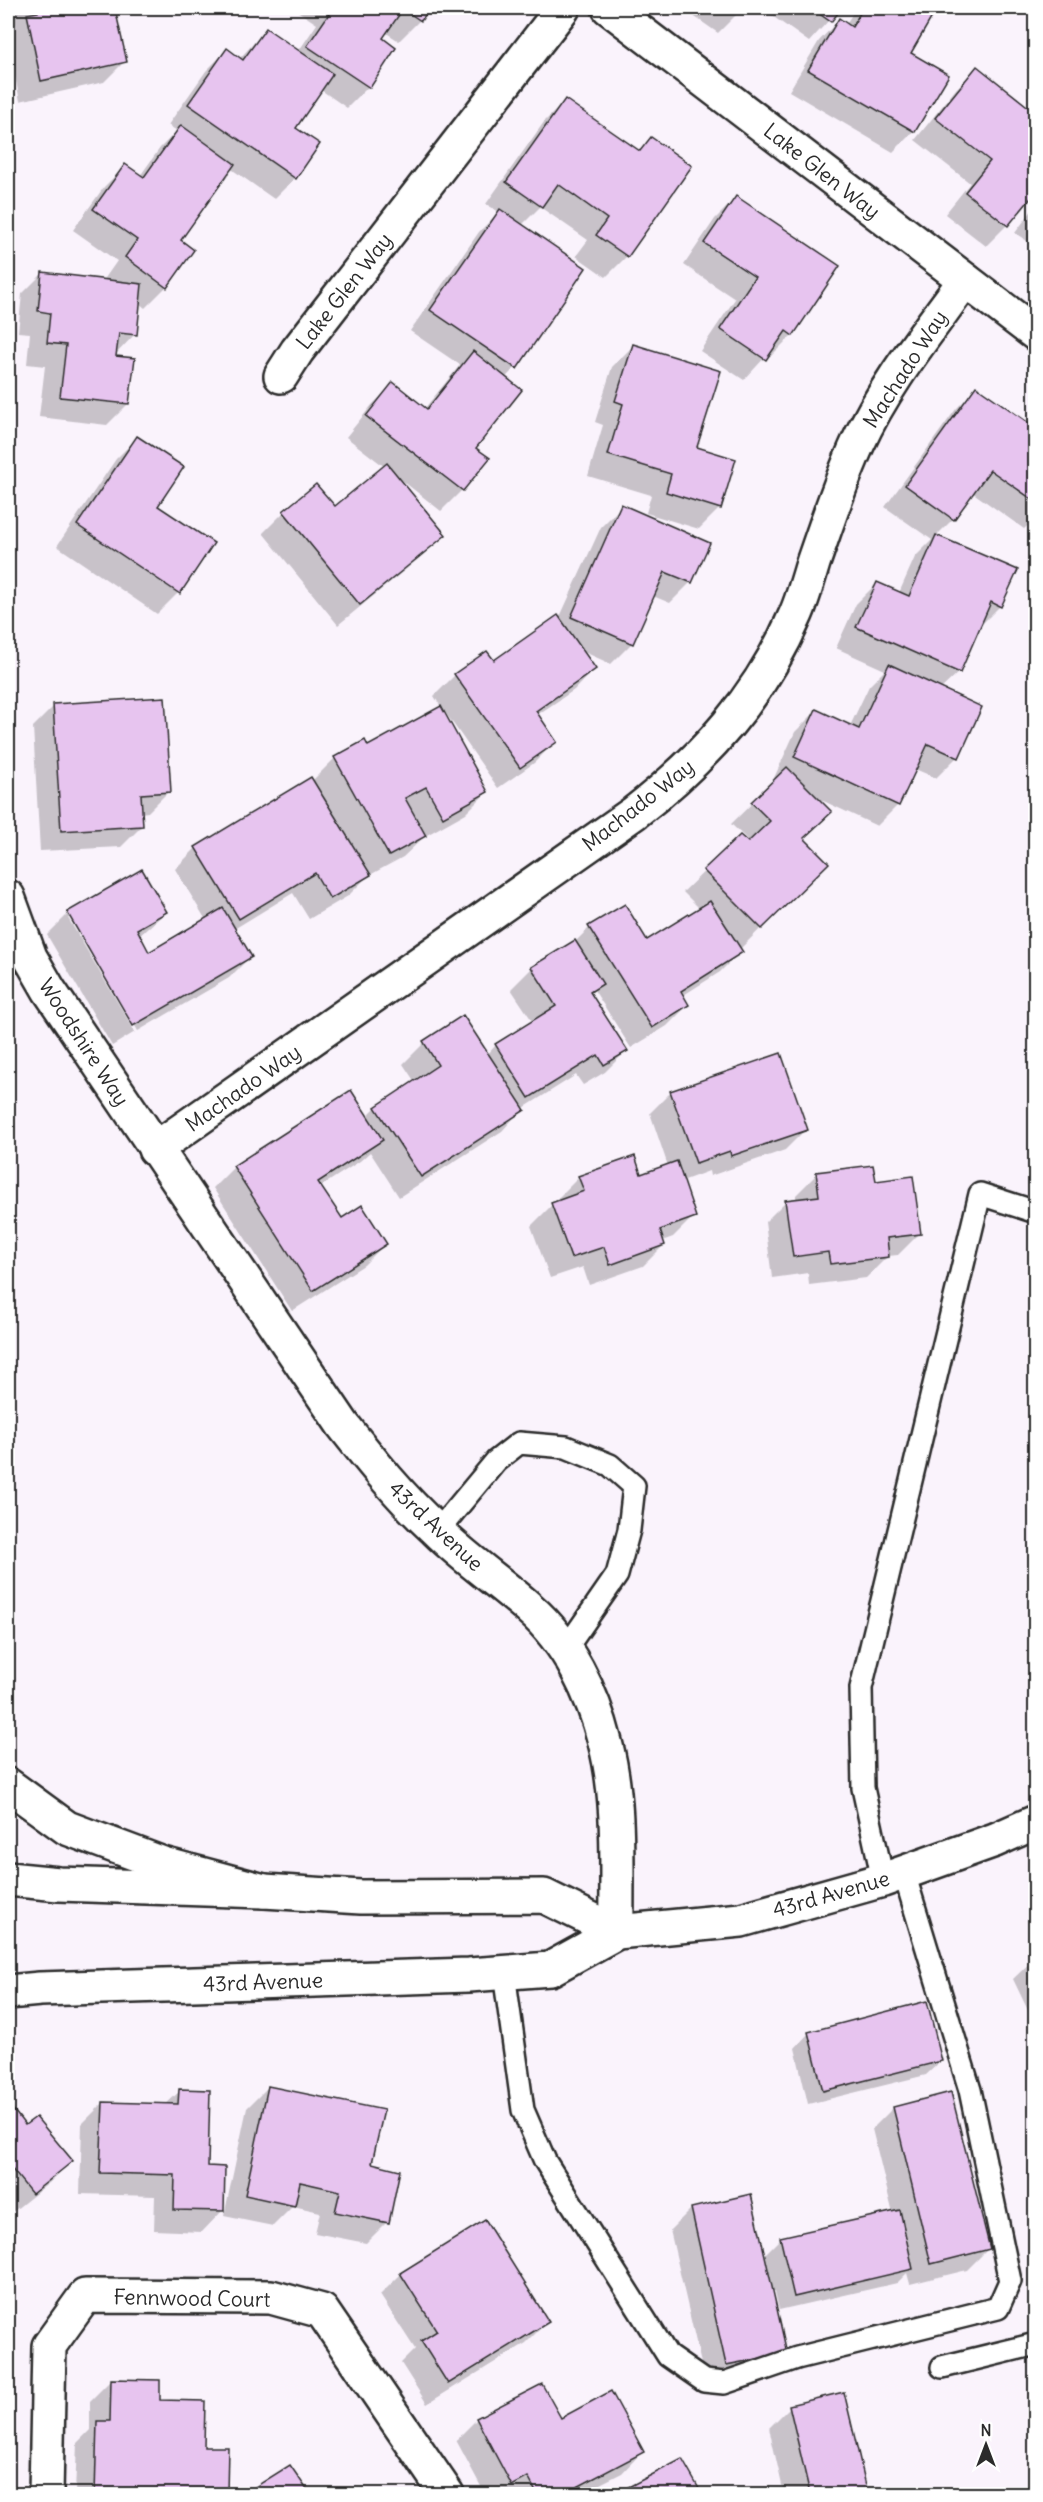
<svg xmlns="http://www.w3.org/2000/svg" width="1043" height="2502" font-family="Delius,sans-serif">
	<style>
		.shadow { fill: #0003 }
		.building { fill: #e7c4ef; stroke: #2b2b2b; stroke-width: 1.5 }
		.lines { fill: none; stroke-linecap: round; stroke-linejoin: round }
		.lane-casing { stroke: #2b2b2b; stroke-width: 26 }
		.street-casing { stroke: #2b2b2b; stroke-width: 38 }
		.secondary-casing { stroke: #2b2b2b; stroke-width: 38 }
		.highway-casing { stroke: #2b2b2b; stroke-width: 38 }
		.lane { stroke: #fff; stroke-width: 21 }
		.street { stroke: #fff; stroke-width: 33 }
		.secondary { stroke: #fff; stroke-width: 33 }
		.highway { stroke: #fff; stroke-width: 33 }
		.labels { text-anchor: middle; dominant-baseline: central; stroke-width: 4.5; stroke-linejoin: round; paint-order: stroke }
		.street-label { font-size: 21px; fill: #2b2b2b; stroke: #fff }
	</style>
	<rect width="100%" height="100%" fill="#faf3fc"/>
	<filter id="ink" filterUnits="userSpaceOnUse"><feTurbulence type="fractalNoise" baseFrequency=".0167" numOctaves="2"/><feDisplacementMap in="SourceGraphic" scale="12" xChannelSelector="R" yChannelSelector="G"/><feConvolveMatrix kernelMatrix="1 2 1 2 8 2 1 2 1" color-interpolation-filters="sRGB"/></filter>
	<g filter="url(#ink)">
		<g class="shadow">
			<path d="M11,8H113L125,61L104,82L20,101L8,42V35L16,27Z"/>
			<path d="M293,8H428L420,20L399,41L385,32L381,39L368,87L347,108L321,90L294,129L295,178L274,199L230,168L179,240L166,287L145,308L139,303L135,334L115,355L128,404L107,425L39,417L45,366L27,364L30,333L18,332L22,294L43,273L103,281L117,261L73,230L104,187L125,166L140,176L160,148L177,131L168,125L206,71L227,50L239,59L266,30L298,52L317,24Z"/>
			<path d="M682,8H743L718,33Z"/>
			<path d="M761,8H840L809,42Z"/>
			<path d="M856,8H913L930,17L909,53L947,75L914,131L893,152L789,91L819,41L839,20L846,24Z"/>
			<path d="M977,68L1007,225L986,246L945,214L970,183L915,140L956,89Z"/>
			<path d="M565,101L638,152L651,139L690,166L627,256L606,277L576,256L588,240L540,207L522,225L515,368L505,378L474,448L462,490L441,511L399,478L444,535L423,555L338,625L263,533L284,512L316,486L335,508L385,467L346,437L372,405L393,384L425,408L460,365L410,331L479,232L499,212L486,204L544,122Z"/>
			<path d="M736,198L792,335L771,356L768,354L744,380L700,351L735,299L684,265L715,219Z"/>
			<path d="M1036,205V247L1015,233Z"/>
			<path d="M633,346L695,448L720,508L699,529L646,513L651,495L588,476L603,425L595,422L612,367Z"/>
			<path d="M977,388L1036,430V518L1024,529L972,492L953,519L936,536L1000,606L979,627L959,672L941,689L980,708L957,757L936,778L915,769L898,805L877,826L817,798L802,839L827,863L740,949L741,951L720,972L682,996L688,1005L667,1026L631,1048L594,990L590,995L626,1051L605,1072L583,1085L576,1075L522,1109L502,1131L399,1197L370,1152L360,1161L320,1187L342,1220L385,1244L364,1265L292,1311L213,1188L234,1167L366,1117L375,1108L415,1082L403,1064L424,1043L463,1018L487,1055L496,1045L533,1022L511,989L532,968L576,941L589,928L647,942L700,909L683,892L740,837L750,846L752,844L731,824L777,779L774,778L795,732L816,711L850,726L869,686L885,670L836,648L856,604L877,583L899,593L915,557L932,540L885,507L956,409Z"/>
			<path d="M137,438L178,593L157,614L57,546L116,459Z"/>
			<path d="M622,506L691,582L670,603L653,596L632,643L611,664L582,651L594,669L574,690L537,715L555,742L534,763L498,788L445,712L443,713L487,792L466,813L425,836L403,857L368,876L348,896L309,919L293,893L234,929L250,957L229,978L138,1031L72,918H68L135,1032L112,1046L47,935L68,914L142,871L166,912L139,936L149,954L206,920L175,869L196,848L312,781L335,758L367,748L441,707L434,696L455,675L487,653L494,662L559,619L601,527Z"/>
			<path d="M54,706L169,791L148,812L141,813L142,826L121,847L40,851L33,727Z"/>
			<path d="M671,1092L806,1129L785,1150L710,1176L709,1171L682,1181L694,1216L673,1237L662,1241L664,1245L643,1266L589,1285L583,1267L550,1278L531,1226L552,1205L559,1202L558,1198L579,1177L640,1176L668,1166L650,1113Z"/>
			<path d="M817,1174L874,1183L919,1234L898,1255L888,1256L866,1278L809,1285L808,1273L772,1278L765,1222L786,1201L796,1200V1195Z"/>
			<path d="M1036,1957V2027L1013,1979Z"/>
			<path d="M809,2033L941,2061L926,2075L808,2104L795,2048Z"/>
			<path d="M268,2087L371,2165L387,2222L366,2243L315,2233L320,2212L293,2206L273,2226L224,2216L247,2108Z"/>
			<path d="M180,2091L223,2210L202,2232L154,2230L155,2196L80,2194L82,2124L103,2103L165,2105Z"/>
			<path d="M8,2105L25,2127L71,2161L50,2182L10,2214L8,2211Z"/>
			<path d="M893,2108L988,2249L967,2270L910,2284L907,2273L897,2283L779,2310L775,2291H772L786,2353L706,2385L670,2230L691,2209L764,2255L781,2238L893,2214L872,2129Z"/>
			<path d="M401,2274L547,2322L526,2343L427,2404L401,2363L415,2349L380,2295Z"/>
			<path d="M111,2380L158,2402L203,2448L227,2449L225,2494H75L77,2443L90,2430V2401Z"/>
			<path d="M843,2394L866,2494H784L769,2428L790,2407Z"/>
			<path d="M477,2419L642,2452L622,2473L580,2494H485L456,2440Z"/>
			<path d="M682,2461L700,2494H618Z"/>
			<path d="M290,2467L308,2494H247Z"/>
		</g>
		<g class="building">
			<path d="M37,8H115L127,62L41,81L27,14L38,12Z"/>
			<path d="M333,8H430L421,21L403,9L383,38L396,48L370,88L307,46Z"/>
			<path d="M811,8H842L831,22Z"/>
			<path d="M863,8H916L932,17L911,53L949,75L915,132L808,70L839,18L852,27Z"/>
			<path d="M266,28L333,74L296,128L320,144L296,179L188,104L227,48L243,60Z"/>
			<path d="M977,66L1036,113V192L1008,226L965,192L990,161L935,118Z"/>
			<path d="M565,99L640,151L651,137L692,166L628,257L596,235L607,219L558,184L542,207L506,182Z"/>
			<path d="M181,125L235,164L181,240L194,250L167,288L125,257L137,240L93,209L125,164L144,177Z"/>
			<path d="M736,196L840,266L793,336L786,331L766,360L720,329L755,277L704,243Z"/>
			<path d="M500,209L586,268L517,369L430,310Z"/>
			<path d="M42,272L142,284L137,335L119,333L116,356L135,358L129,404L60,397L66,345L47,343L50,313L38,311Z"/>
			<path d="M633,344L721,371L697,447L736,459L721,509L666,492L671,474L608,455L623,404L615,401Z"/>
			<path d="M473,351L522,390L476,448L490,458L463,491L366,416L393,382L427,409Z"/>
			<path d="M976,386L1036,428V502L990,470L954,520L905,485Z"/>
			<path d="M137,436L184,467L158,506L214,543L180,594L77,525Z"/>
			<path d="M387,463L446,535L360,605L283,511L316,484L335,506Z"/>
			<path d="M621,504L710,543L692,583L665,572L633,644L571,617Z"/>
			<path d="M936,535L1018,570L1001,607L991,602L960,673L856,627L877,582L909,596Z"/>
			<path d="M558,615L596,669L536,711L557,742L520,768L454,674L487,651L494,660Z"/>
			<path d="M889,664L982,707L959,758L928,744L899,806L794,757L816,709L859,729Z"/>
			<path d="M165,697L171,792L141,794L143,826L61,831L53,704Z"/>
			<path d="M441,706L488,792L443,817L426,787L405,798L426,836L389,856L334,757L365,740L368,746Z"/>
			<path d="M787,767L832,812L804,838L829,863L762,929L703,870L740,835L748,842L770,821L751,802Z"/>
			<path d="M311,777L371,875L330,899L315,873L239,919L195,847Z"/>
			<path d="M142,869L167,912L137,929L149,952L223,908L252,957L133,1026L67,912Z"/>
			<path d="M710,901L743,952L681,991L689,1005L652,1028L588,926L625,904L647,940Z"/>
			<path d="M575,940L603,984L590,992L628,1051L604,1065L598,1055L529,1098L495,1044L556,1006L531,967Z"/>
			<path d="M463,1015L525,1110L421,1177L375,1107L438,1065L423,1041Z"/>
			<path d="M781,1053L808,1130L731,1156L730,1151L696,1163L670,1091Z"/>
			<path d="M351,1090L383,1140L318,1182L342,1218L362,1205L387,1244L313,1291L233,1166Z"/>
			<path d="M635,1156L641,1174L677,1161L696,1217L660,1230L665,1245L610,1265L604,1247L571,1258L551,1203L584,1191L578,1176Z"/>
			<path d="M873,1165L876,1181L913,1176L921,1234L887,1238L889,1257L830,1264L828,1252L793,1257L785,1200L819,1196L816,1172Z"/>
			<path d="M927,2001L942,2061L823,2091L808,2032Z"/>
			<path d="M268,2086L384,2110L372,2163L400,2170L389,2223L335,2212L340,2191L300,2182L295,2206L245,2195Z"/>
			<path d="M179,2089L210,2090L208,2166L225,2167L224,2211L174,2210L175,2175L100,2173L103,2102L178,2104Z"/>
			<path d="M951,2092L990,2249L931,2264L893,2107Z"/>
			<path d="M8,2103L25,2125L36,2117L73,2161L32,2194L11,2168L8,2171Z"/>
			<path d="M751,2194L787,2353L726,2365L691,2208Z"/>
			<path d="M900,2210L913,2269L794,2297L780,2237Z"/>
			<path d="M485,2220L549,2322L448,2384L421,2341L437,2331L400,2273Z"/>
			<path d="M111,2379L160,2380V2400L205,2401L204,2447H228L227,2494H95L97,2421H110Z"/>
			<path d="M542,2384L561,2418L611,2391L644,2452L564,2494H537L528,2477L512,2486L476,2418Z"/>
			<path d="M844,2392L868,2494H810L789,2405Z"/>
			<path d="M682,2459L702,2494H615Z"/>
			<path d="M290,2465L310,2494H244Z"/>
		</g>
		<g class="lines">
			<defs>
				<g id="lane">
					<path d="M437,1532L496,1461L519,1443L566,1447L610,1465L634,1486L629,1530L617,1575L565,1650"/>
					<path d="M883,1880L863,1788L861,1688L980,1194L1036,1212"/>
					<path d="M504,1973L523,2110L545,2161L668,2356L704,2381L724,2383L797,2358L998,2308L1010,2281L970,2090L904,1873"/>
					<path d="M942,2367L1036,2344"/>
				</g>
				<g id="street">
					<path d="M609,8L1036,334"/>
					<path d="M281,376L297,351L563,8"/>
					<path d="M8,897L30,957L49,990L343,1425C372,1462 401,1498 436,1530C465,1559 500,1582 530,1609C568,1642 593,1694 605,1742C621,1801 616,1871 617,1932"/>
					<path d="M155,1149L634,813C705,758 760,697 796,614C803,598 808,580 813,563C827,523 840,482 858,443C885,384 927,333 965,280"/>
					<path d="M46,2494L49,2346L85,2296L271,2297L322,2311L447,2494"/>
				</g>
				<g id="secondary">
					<path d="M8,1879L59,1884L264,1891L361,1897L544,1896L617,1932"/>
					<path d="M8,1992L40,1989L469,1975L550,1969L617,1932L741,1920L883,1880L995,1840L1036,1822"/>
				</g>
				<path id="highway" d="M8,1785L67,1828L163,1864L264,1891"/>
			</defs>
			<use href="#lane" class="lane-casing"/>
			<use href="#street" class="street-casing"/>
			<use href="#secondary" class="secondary-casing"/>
			<use href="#highway" class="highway-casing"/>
			<use href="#lane" class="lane"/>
			<use href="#street" class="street"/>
			<use href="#secondary" class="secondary"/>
			<use href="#highway" class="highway"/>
		</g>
	</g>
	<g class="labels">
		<g class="street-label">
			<text transform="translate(822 171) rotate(38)">Lake Glen Way</text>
			<text transform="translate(344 291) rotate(-52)">Lake Glen Way</text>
			<text transform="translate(905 369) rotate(-57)">Machado Way</text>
			<text transform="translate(638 805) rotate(-38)">Machado Way</text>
			<text transform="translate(84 1042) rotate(57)">Woodshire Way</text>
			<text transform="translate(243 1088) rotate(-35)">Machado Way</text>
			<text transform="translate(436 1526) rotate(43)">43rd Avenue</text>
			<text transform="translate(831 1894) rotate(-16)">43rd Avenue</text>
			<text transform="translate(263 1982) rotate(-2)">43rd Avenue</text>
			<text transform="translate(192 2298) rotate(1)">Fennwood Court</text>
		</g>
	</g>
	<rect width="1043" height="2502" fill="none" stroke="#fff" stroke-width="30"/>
	<rect x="15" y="15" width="1013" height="2472" fill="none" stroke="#2b2b2b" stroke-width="2" filter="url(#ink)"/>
	<g transform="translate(986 2445)" stroke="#ffffff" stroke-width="4.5" paint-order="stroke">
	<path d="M0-4.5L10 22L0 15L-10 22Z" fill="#2b2b2b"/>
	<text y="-9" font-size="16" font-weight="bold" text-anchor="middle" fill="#2b2b2b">N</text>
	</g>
</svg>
